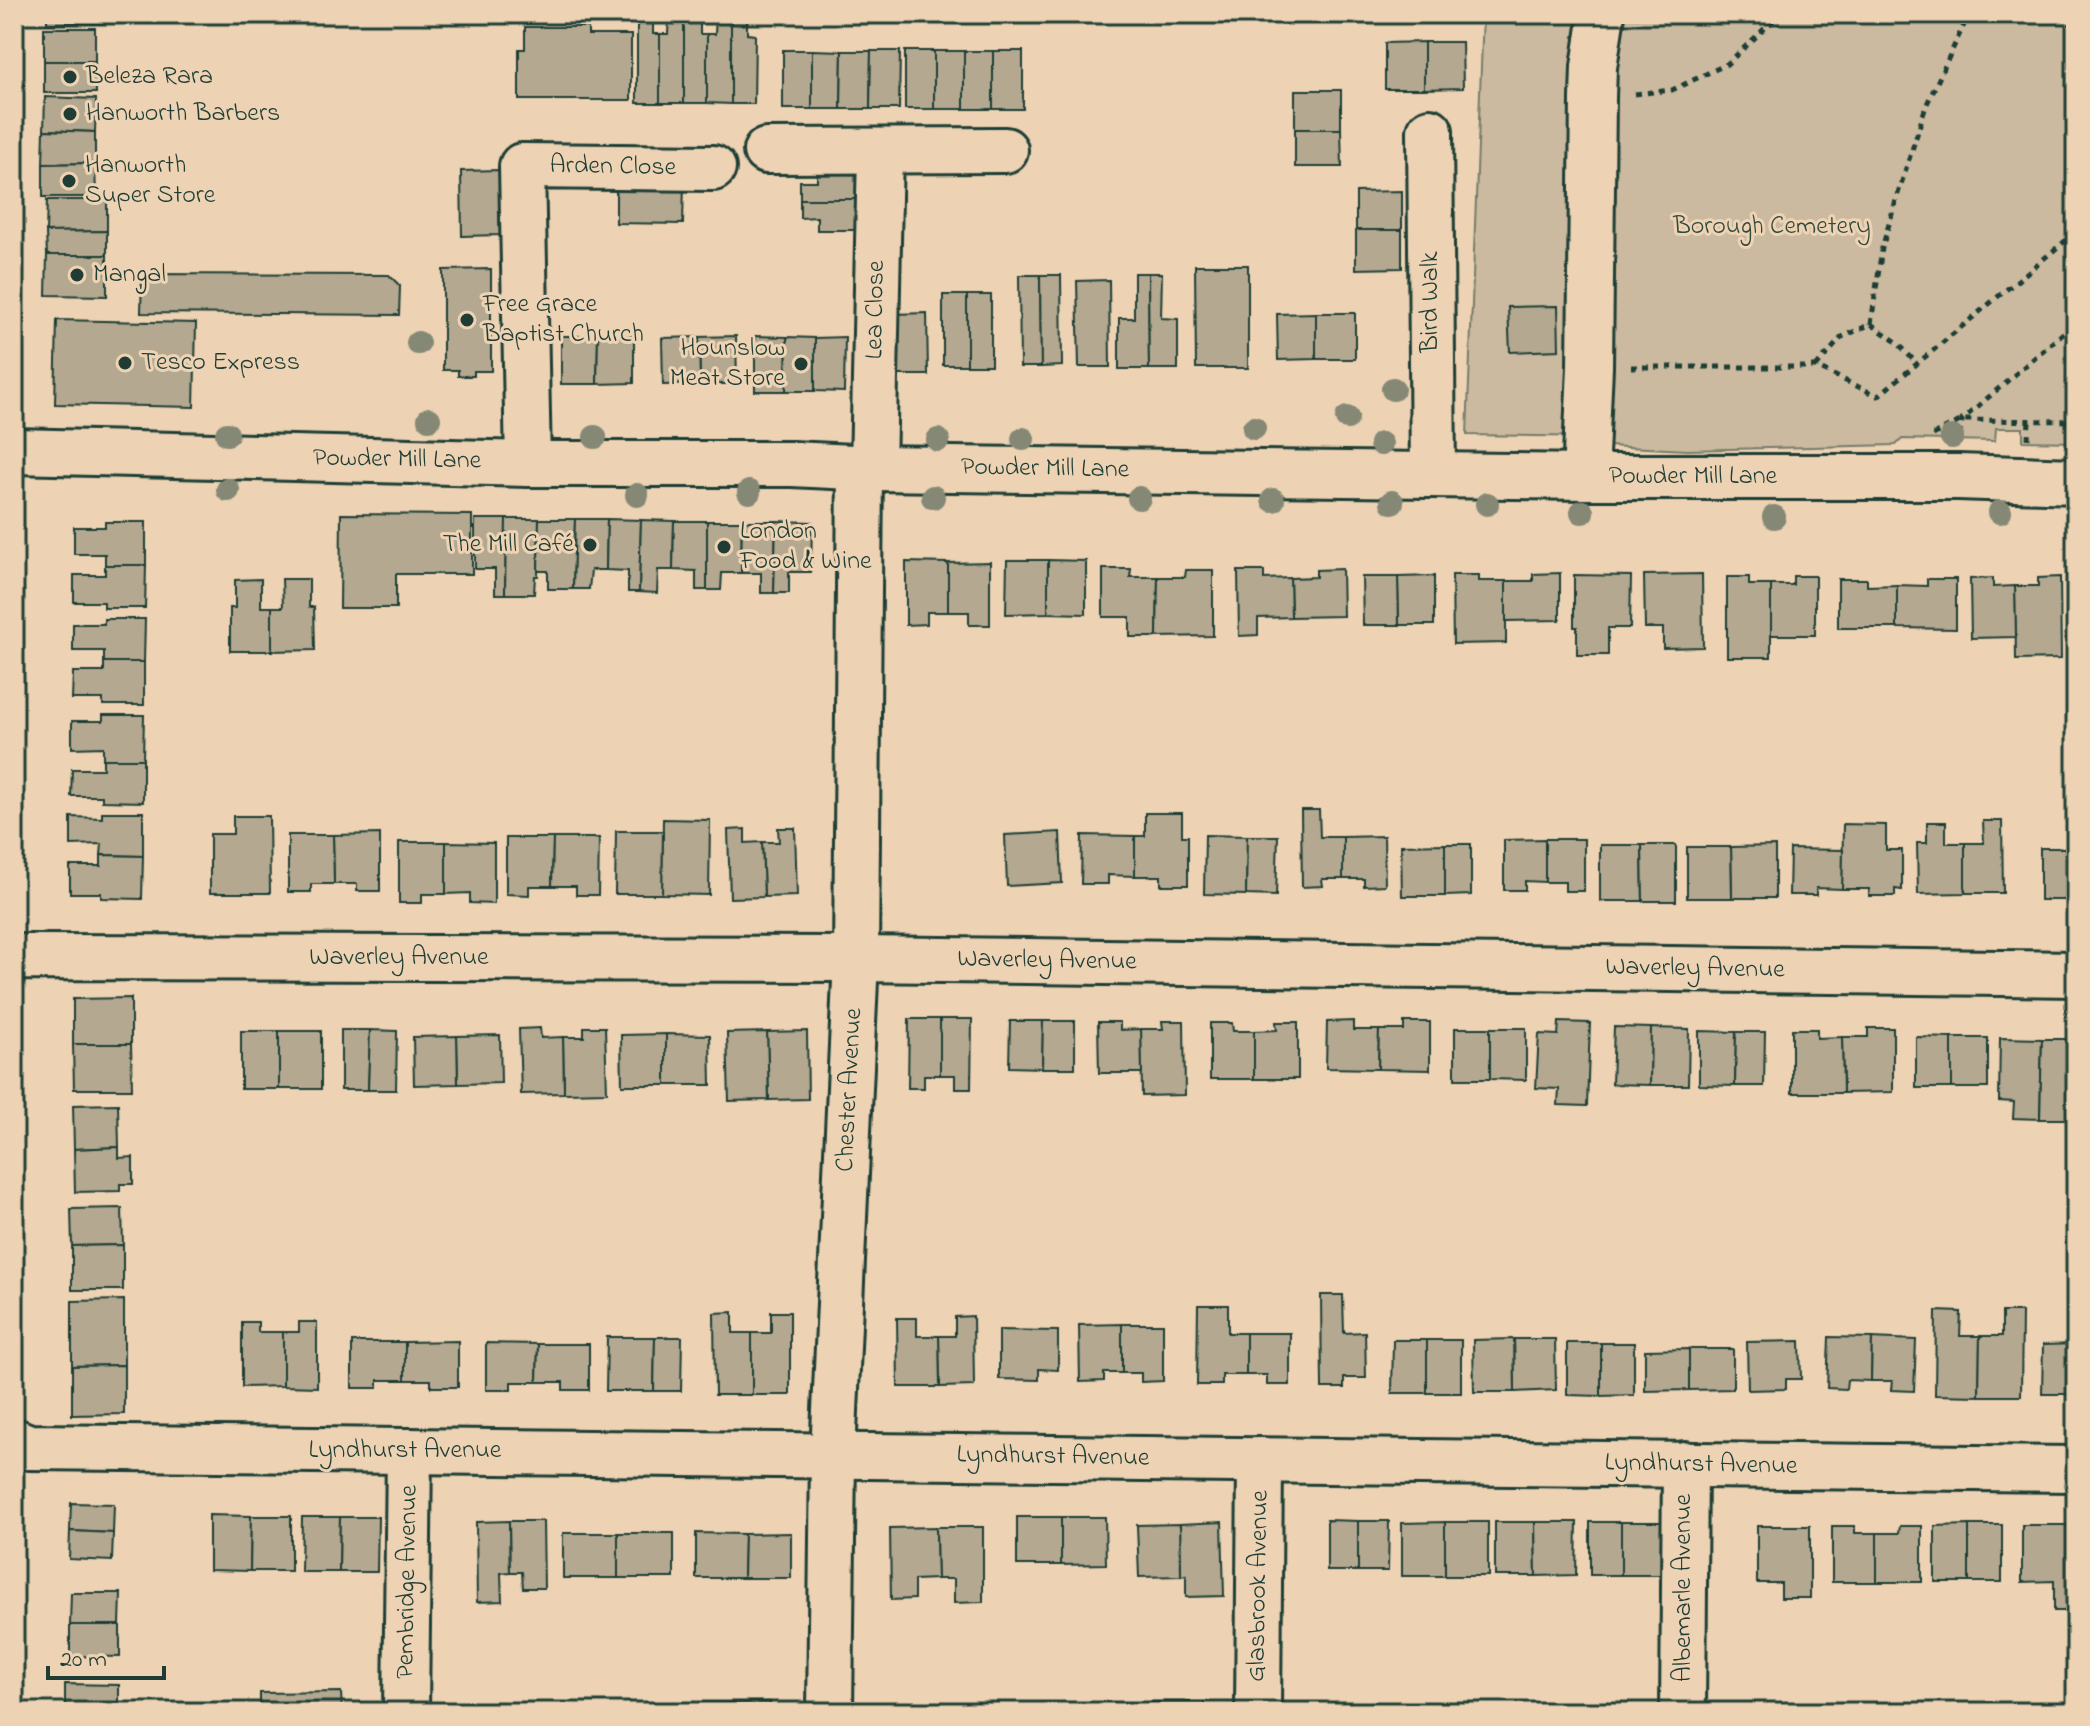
<svg xmlns="http://www.w3.org/2000/svg" width="2090" height="1726" font-family="'Indie Flower',sans-serif">
	<style>
		.green { fill: #cbba9f; stroke: #757c6a; stroke-width: 2 }
		.building { fill: #b4a990; stroke: #1f3d34; stroke-width: 2 }
		.lines { fill: none; stroke-linecap: round; stroke-linejoin: round }
		.minor-casing { stroke: #1f3d34; stroke-width: 50 }
		.path { stroke: #1f3d34; stroke-width: 5; stroke-dasharray: 6 6; stroke-linecap: butt }
		.minor { stroke: #edd3b4; stroke-width: 44 }
		.tree { fill: #858874 }
		.poi-dot { fill: #1f3d34; stroke: #edd3b4; stroke-width: 3 }
		.labels { text-anchor: middle; dominant-baseline: central; stroke-width: 6; stroke-linejoin: round; paint-order: stroke }
		.poi-label { font-size: 26px; fill: #1f3d34; stroke: #edd3b4; text-anchor: start }
		.street-label { font-size: 26px; fill: #1f3d34; stroke: #edd3b4 }
		.park-label { font-size: 26px; fill: #304a3f; stroke: #edd3b4 }
	</style>
	<rect width="100%" height="100%" fill="#edd3b4"/>
	<filter id="ink" filterUnits="userSpaceOnUse"><feTurbulence type="fractalNoise" baseFrequency=".0125" numOctaves="2"/><feDisplacementMap in="SourceGraphic" scale="16" xChannelSelector="R" yChannelSelector="G"/><feConvolveMatrix kernelMatrix="1 2 1 2 8 2 1 2 1" color-interpolation-filters="sRGB"/></filter>
	<g filter="url(#ink)">
		<path class="green" d="M1483,14H2076V442L2023,441V428H1996L1995,441L1902,439L1896,445L1687,450L1608,446L1607,437L1467,435Z"/>
		<g class="building">
			<rect x="47" y="14" width="59" height="9"/>
			<path d="M637,14H653V34H660V103H637Z"/>
			<path d="M669,14H684V103H660V34H668Z"/>
			<path d="M684,14H700V34H707V103H684Z"/>
			<path d="M716,14H731V104L707,103V34H715Z"/>
			<path d="M731,14H747V34L755,35L754,104H731Z"/>
			<path d="M525,27H588V35H631V100H519V49H525Z"/>
			<rect x="44" y="28" width="51" height="33"/>
			<path d="M1424,42H1462L1463,88L1424,89Z"/>
			<path d="M1424,42V89H1385V43Z"/>
			<rect x="783" y="50" width="29" height="59"/>
			<path d="M812,50L842,51L841,109H812Z"/>
			<path d="M842,51H871L870,109H841Z"/>
			<path d="M871,51H900L899,109H870Z"/>
			<rect x="905" y="51" width="29" height="58"/>
			<rect x="934" y="51" width="30" height="58"/>
			<rect x="964" y="51" width="29" height="58"/>
			<rect x="993" y="51" width="30" height="58"/>
			<path d="M44,61H95L96,93H44Z"/>
			<rect x="1295" y="90" width="46" height="39"/>
			<path d="M45,97L96,99L95,132L44,130Z"/>
			<path d="M1295,129H1341L1342,167H1295Z"/>
			<path d="M44,130L95,132V163L43,164Z"/>
			<path d="M95,163L96,197H43V164Z"/>
			<path d="M817,167H858V199H800V181H817Z"/>
			<path d="M499,170L500,235L462,236L461,171Z"/>
			<path d="M616,182H684L683,224L616,223Z"/>
			<path d="M1402,191V230H1356V192Z"/>
			<path d="M800,199H858V230H817V217L800,218Z"/>
			<path d="M47,200H107V231L46,232Z"/>
			<path d="M1356,230H1402V268L1356,269Z"/>
			<path d="M107,231V255H47L46,232Z"/>
			<path d="M47,255H107V296L46,295Z"/>
			<path d="M1195,265H1248V368H1196Z"/>
			<path d="M491,269V371H474V376H458V370H443V270Z"/>
			<path d="M1134,273H1148L1149,369H1119V318H1134Z"/>
			<path d="M1148,273H1162L1161,318L1178,319V369H1149Z"/>
			<path d="M142,274L389,275L400,286L399,315L141,313Z"/>
			<path d="M1019,275H1040L1041,367H1020Z"/>
			<path d="M1040,275H1061L1062,366L1041,367Z"/>
			<path d="M1109,280L1110,367H1079L1077,281Z"/>
			<rect x="943" y="295" width="24" height="70"/>
			<rect x="967" y="295" width="24" height="70"/>
			<path d="M1558,306L1559,350L1510,352L1508,307Z"/>
			<path d="M927,313L928,375H894L893,314Z"/>
			<rect x="1316" y="313" width="39" height="46"/>
			<path d="M1316,313V359L1278,360L1277,314Z"/>
			<path d="M57,320L196,323L194,407L55,404Z"/>
			<path d="M561,336H598L597,384H561Z"/>
			<path d="M598,336H634V383L597,384Z"/>
			<path d="M736,336L737,384H700L699,337Z"/>
			<path d="M755,336L787,337L786,391H755Z"/>
			<path d="M699,337L700,384L663,385L662,338Z"/>
			<path d="M787,337L815,338V391H786Z"/>
			<path d="M845,337L844,392L815,391V338Z"/>
			<path d="M341,514L472,515V574H396V608H340Z"/>
			<path d="M475,519H506L505,594H495V569H475Z"/>
			<path d="M506,519H539L538,576H535L534,594H505Z"/>
			<path d="M539,519H575L573,589H548V571H538Z"/>
			<path d="M575,519H607L606,570H591L589,589H573Z"/>
			<path d="M607,519L641,520L639,592H628V571L606,570Z"/>
			<path d="M641,520L674,521L673,570H658L657,593L639,592Z"/>
			<path d="M674,521H707V590H696V571L673,570Z"/>
			<path d="M707,521H742L741,573H722L721,590H707Z"/>
			<path d="M742,521H776L774,593H761V573H741Z"/>
			<path d="M776,521L812,522L811,572H789V593H774Z"/>
			<path d="M105,522H146V565H105V554H74V527H105Z"/>
			<path d="M1007,560H1048V613L1006,614Z"/>
			<path d="M1048,560L1086,561V614L1048,613Z"/>
			<path d="M906,562L948,563V612H927V624L906,625Z"/>
			<path d="M990,562V625H969V612H948V563Z"/>
			<path d="M105,565H146L145,608H104V602H74V575H105Z"/>
			<path d="M1103,569H1131L1130,577H1158L1157,637H1130V617H1103Z"/>
			<path d="M1342,569L1343,616L1291,617L1290,578L1316,577V570Z"/>
			<path d="M1186,570H1213V636L1157,637L1158,577H1185Z"/>
			<path d="M1238,571H1264V579L1290,578L1291,617L1258,618V635L1239,636Z"/>
			<path d="M1560,573V620L1506,621V581H1533V574Z"/>
			<path d="M1702,574L1703,647L1663,648V628H1645L1644,575Z"/>
			<path d="M1452,575H1479V581H1506V643L1453,644Z"/>
			<path d="M1574,575L1631,576L1630,628H1608V655H1577V627H1574Z"/>
			<path d="M1434,576V625H1399L1398,577Z"/>
			<path d="M1793,576H1815V635H1771V585H1793Z"/>
			<path d="M1362,577H1398L1399,625H1363Z"/>
			<path d="M1727,577H1749V585H1771V657H1727Z"/>
			<path d="M2060,577L2061,659L2016,660L2015,586H2038V578Z"/>
			<path d="M1993,578V587L2015,586L2016,637L1971,638L1970,579Z"/>
			<path d="M261,579V607H272V651H230V608H235V580Z"/>
			<path d="M282,579H309V607H314L315,650L272,651V607H283Z"/>
			<path d="M1838,579H1867V586L1897,585V628H1838Z"/>
			<path d="M1927,579H1956V629L1897,628V585L1927,586Z"/>
			<path d="M2072,579H2076V667H2071Z"/>
			<path d="M104,619H145L144,662H104V651H73V624H104Z"/>
			<path d="M104,662H144V705H103V699H72L73,672H104Z"/>
			<path d="M103,715H144L143,759H103V747L72,748V721H103Z"/>
			<path d="M103,759H143V802L102,801V796H71L72,769H103Z"/>
			<path d="M1301,810H1319L1320,837H1343V879H1322L1323,886L1302,887Z"/>
			<path d="M102,812H143V856L101,855L102,844L71,845V817L102,818Z"/>
			<path d="M1145,813H1182V836H1188V885H1161V876H1135V836H1145Z"/>
			<path d="M233,816H269L270,893H210V834H233Z"/>
			<path d="M663,819L710,820L709,895L662,894Z"/>
			<path d="M1983,821H2002L2003,893H1965V843H1984Z"/>
			<path d="M1927,822H1946V843H1965V893L1918,894L1917,843H1927Z"/>
			<path d="M1843,824L1886,825V850H1902V890L1895,889V896H1869V889H1842Z"/>
			<path d="M778,828H795L797,896L764,897L762,842H779Z"/>
			<path d="M745,829V843L762,842L764,897L730,898L728,830Z"/>
			<path d="M616,831H663L662,894H615Z"/>
			<path d="M1060,832L1062,883L1007,886L1005,835Z"/>
			<path d="M380,834V891H357V884H334L333,835Z"/>
			<path d="M288,835H333L334,884H311V892H288Z"/>
			<path d="M1082,835L1135,836V876L1108,875V884H1081Z"/>
			<path d="M1205,835L1247,836L1246,895L1204,894Z"/>
			<path d="M1247,836H1278L1276,896L1246,895Z"/>
			<path d="M1384,836L1385,885L1364,886V879H1343V837Z"/>
			<path d="M506,838H553L552,886H529V895L506,894Z"/>
			<path d="M553,838H599L598,895H576V886H552Z"/>
			<path d="M1545,839H1584V891H1565V882H1545Z"/>
			<path d="M1545,839V882L1525,881V890H1504V840Z"/>
			<path d="M399,842H446V894H422V903H399Z"/>
			<path d="M446,842L494,843V904L470,903V893L446,894Z"/>
			<path d="M1445,844H1471V895L1445,896Z"/>
			<path d="M1445,844V896H1402L1401,845Z"/>
			<path d="M1600,845H1642L1643,901H1600Z"/>
			<path d="M1642,845H1676V901H1643Z"/>
			<path d="M1775,846V898H1732L1731,847Z"/>
			<path d="M1687,847H1731L1732,898H1687Z"/>
			<rect x="2040" y="848" width="34" height="52"/>
			<rect x="2074" y="848" width="2" height="52"/>
			<path d="M1790,849L1843,850L1842,889L1816,888V895H1789Z"/>
			<path d="M101,855L143,856L142,899L101,898V893H70V866H101Z"/>
			<path d="M131,998V1044H73V999Z"/>
			<path d="M909,1019H940V1075H924V1088H908Z"/>
			<path d="M940,1019H972L971,1089H955V1075H940Z"/>
			<path d="M1010,1021H1043L1042,1068L1009,1067Z"/>
			<path d="M1043,1021H1075V1068H1042Z"/>
			<path d="M1162,1021H1184L1185,1095L1142,1096L1141,1029H1163Z"/>
			<path d="M1353,1021V1030H1379L1378,1069L1326,1068L1327,1022Z"/>
			<path d="M1098,1022H1120V1030L1141,1029L1142,1073H1099Z"/>
			<path d="M1276,1022H1298V1079H1254V1031L1277,1030Z"/>
			<path d="M1404,1022H1430V1070L1378,1069L1379,1030H1404Z"/>
			<path d="M1559,1022L1590,1023L1587,1106L1558,1105L1559,1089L1536,1088L1539,1034L1558,1035Z"/>
			<path d="M1210,1023H1232L1233,1031H1254V1079H1210Z"/>
			<path d="M584,1027H605L607,1092L564,1093L563,1037H584Z"/>
			<path d="M1614,1027L1651,1028L1650,1085L1612,1084Z"/>
			<path d="M540,1028L541,1038L563,1037L564,1093L521,1094L519,1029Z"/>
			<rect x="1455" y="1028" width="35" height="51"/>
			<path d="M1490,1028H1526V1080L1490,1079Z"/>
			<path d="M1651,1028L1689,1029L1688,1085H1650Z"/>
			<path d="M1868,1028H1893V1092L1843,1093L1842,1037H1868Z"/>
			<path d="M1792,1029H1817V1038L1842,1037L1843,1093H1792Z"/>
			<path d="M341,1030H370L368,1090H341Z"/>
			<path d="M370,1030L397,1031L396,1090H368Z"/>
			<rect x="241" y="1031" width="38" height="58"/>
			<rect x="279" y="1031" width="42" height="58"/>
			<path d="M807,1031L808,1099L769,1100L767,1032Z"/>
			<path d="M1699,1031L1736,1032L1735,1086L1699,1085Z"/>
			<path d="M767,1032L769,1100L729,1101L727,1033Z"/>
			<path d="M1736,1032H1765L1764,1086H1735Z"/>
			<path d="M666,1034L710,1035L711,1085H666Z"/>
			<path d="M666,1034V1085H622L621,1035Z"/>
			<path d="M500,1035L501,1083L458,1084L457,1036Z"/>
			<path d="M457,1036L458,1084L414,1085L413,1037Z"/>
			<path d="M1916,1037L1952,1038V1088H1916Z"/>
			<rect x="1952" y="1038" width="36" height="50"/>
			<path d="M2000,1038L2042,1039L2040,1119L2013,1118L2014,1102L1999,1101Z"/>
			<path d="M2042,1039H2076V1102L2070,1101V1119H2040Z"/>
			<path d="M73,1044H131L132,1089H74Z"/>
			<path d="M118,1104L119,1147L74,1149L73,1105Z"/>
			<path d="M119,1147V1158L133,1157V1184H120V1191L75,1192L74,1149Z"/>
			<path d="M122,1208L123,1245L72,1246L71,1209Z"/>
			<path d="M123,1245V1290H72V1246Z"/>
			<path d="M1321,1295H1343L1344,1333L1365,1332L1366,1378H1344V1388H1322Z"/>
			<path d="M124,1300V1365L72,1366V1301Z"/>
			<path d="M1198,1305H1228V1333H1246V1375H1222V1385H1197Z"/>
			<path d="M1936,1311L1961,1312L1960,1336H1980L1979,1396L1935,1395Z"/>
			<path d="M733,1312V1333H752V1395H715L714,1313Z"/>
			<path d="M771,1312H790V1395H752V1333H771Z"/>
			<path d="M2002,1312H2022L2021,1396H1979L1980,1336H2002Z"/>
			<path d="M973,1316L974,1386L940,1387L939,1336H955V1317Z"/>
			<path d="M897,1318H917V1336H939L940,1387H898Z"/>
			<path d="M242,1322H258V1332H283V1386L242,1387Z"/>
			<path d="M299,1322H317V1387L283,1386V1332H299Z"/>
			<path d="M1122,1324H1163V1381L1141,1382V1373H1122Z"/>
			<path d="M1122,1324V1373H1104V1381L1080,1382L1079,1325Z"/>
			<path d="M999,1330L1058,1331V1370L1039,1369V1380L999,1379Z"/>
			<path d="M1246,1333H1290V1385H1267V1375H1246Z"/>
			<path d="M607,1337H655L654,1391H606Z"/>
			<path d="M655,1337H682L681,1391H654Z"/>
			<path d="M1829,1337L1872,1338L1871,1381L1847,1380L1846,1389L1827,1388Z"/>
			<path d="M1872,1338L1916,1340L1914,1391L1891,1390L1892,1381H1871Z"/>
			<path d="M1514,1339H1555L1556,1390L1515,1392Z"/>
			<path d="M1514,1339L1515,1392H1474L1473,1340Z"/>
			<path d="M1393,1340H1427V1393H1392Z"/>
			<rect x="1427" y="1340" width="34" height="53"/>
			<path d="M458,1341V1387H431V1380H405V1342Z"/>
			<path d="M1800,1341L1801,1379H1786V1389L1748,1390L1747,1342Z"/>
			<path d="M352,1342H405V1380H378V1388H352Z"/>
			<path d="M486,1343L538,1344L537,1382H511V1390H486Z"/>
			<path d="M1567,1343H1601V1396L1567,1395Z"/>
			<path d="M1601,1343H1634V1395L1601,1396Z"/>
			<path d="M538,1344H589V1390H563V1382H537Z"/>
			<path d="M2076,1344V1385H2070V1394H2042L2043,1345Z"/>
			<path d="M1689,1349H1733V1389L1689,1390Z"/>
			<path d="M1689,1349V1390L1645,1391V1350Z"/>
			<path d="M124,1365V1414L72,1415V1366Z"/>
			<path d="M71,1503L114,1504L113,1533L70,1531Z"/>
			<path d="M209,1515L251,1516L250,1571L209,1570Z"/>
			<path d="M251,1516H291V1571H250Z"/>
			<path d="M302,1517H340L339,1572H301Z"/>
			<path d="M340,1517H378L377,1572H339Z"/>
			<rect x="1017" y="1517" width="44" height="48"/>
			<path d="M1061,1517H1105L1106,1564L1061,1565Z"/>
			<path d="M1327,1520L1358,1521V1571H1327Z"/>
			<path d="M509,1521L510,1572L501,1573L502,1601L477,1602L476,1522Z"/>
			<path d="M509,1521H543L544,1588H523L522,1572H510Z"/>
			<path d="M1358,1521H1389L1388,1571H1358Z"/>
			<path d="M1222,1522L1224,1596L1186,1597V1575L1181,1576L1180,1524Z"/>
			<rect x="1445" y="1522" width="43" height="54"/>
			<path d="M1445,1522V1576H1402V1523Z"/>
			<path d="M1495,1522H1535L1536,1576H1495Z"/>
			<path d="M1535,1522H1577L1576,1575L1536,1576Z"/>
			<rect x="1590" y="1522" width="31" height="53"/>
			<rect x="1621" y="1522" width="47" height="53"/>
			<path d="M1180,1524L1181,1576L1139,1577L1137,1525Z"/>
			<rect x="1969" y="1525" width="33" height="57"/>
			<path d="M1969,1525V1582H1935V1526Z"/>
			<path d="M2022,1525H2076V1611H2054V1581L2022,1582Z"/>
			<path d="M1757,1526H1810V1598H1781V1583H1757Z"/>
			<path d="M1832,1526H1855V1533H1877V1582H1832Z"/>
			<path d="M1900,1526H1922V1582H1877V1533H1899Z"/>
			<path d="M936,1527L937,1579L914,1580V1599L891,1600L890,1528Z"/>
			<path d="M936,1527H983V1602L954,1603V1579H937Z"/>
			<path d="M70,1531L113,1533L112,1561L69,1559Z"/>
			<rect x="563" y="1533" width="55" height="45"/>
			<rect x="618" y="1533" width="56" height="45"/>
			<path d="M696,1533L744,1534L743,1578H696Z"/>
			<path d="M791,1533V1578H743L744,1534Z"/>
			<path d="M71,1593H121L120,1625H70Z"/>
			<path d="M70,1625H120V1657L70,1656Z"/>
			<path d="M65,1684L119,1685V1712H65Z"/>
			<path d="M341,1692L342,1712H260V1693Z"/>
			<path d="M770,1702V1712H686L685,1704Z"/>
			<rect x="1150" y="1702" width="54" height="10"/>
			<rect x="468" y="1709" width="76" height="3"/>
		</g>
		<g class="lines">
			<defs>
				<g id="minor">
					<path d="M1430,131L1433,474"/>
					<path d="M766,151L1005,150"/>
					<path d="M14,451L528,464H792L873,468L1585,477H1958L2076,481"/>
					<path d="M528,464L522,166L713,168"/>
					<path d="M873,468L880,152"/>
					<path d="M1585,477L1590,367L1593,98L1594,67L1602,14"/>
					<path d="M14,960L18,957L856,959L2076,974"/>
					<path d="M14,1441L29,1447L2076,1469"/>
					<path d="M406,1712L409,1451"/>
					<path d="M830,1712L833,1454L856,959L860,467"/>
					<path d="M1258,1712L1260,1460"/>
					<path d="M1683,1712L1685,1464"/>
				</g>
			</defs>
			<use href="#minor" class="minor-casing"/>
			<g class="path">
				<path d="M2061,14L2076,31"/>
				<path d="M1635,94L1672,90L1727,64L1780,14"/>
				<path d="M1871,324L1882,248L1897,197L1926,106L1969,14"/>
				<path d="M1631,367H1816L1878,396L2076,232"/>
				<path d="M1816,367L1842,337L1871,324L1898,343L1916,363"/>
				<path d="M1933,435L1962,420L2076,421"/>
				<path d="M1960,436L1962,420L2076,322"/>
				<path d="M2028,439L2029,420"/>
			</g>
			<use href="#minor" class="minor"/>
		</g>
		<g class="tree">
			<circle cx="418" cy="343" r="12"/>
			<circle cx="1393" cy="389" r="12"/>
			<circle cx="1347" cy="418" r="12"/>
			<circle cx="429" cy="419" r="12"/>
			<circle cx="1254" cy="428" r="12"/>
			<circle cx="227" cy="434" r="12"/>
			<circle cx="595" cy="437" r="12"/>
			<circle cx="1952" cy="437" r="12"/>
			<circle cx="1023" cy="439" r="12"/>
			<circle cx="938" cy="440" r="12"/>
			<circle cx="1381" cy="444" r="12"/>
			<circle cx="228" cy="490" r="12"/>
			<circle cx="749" cy="492" r="12"/>
			<circle cx="637" cy="495" r="12"/>
			<circle cx="933" cy="497" r="12"/>
			<circle cx="1139" cy="498" r="12"/>
			<circle cx="1273" cy="500" r="12"/>
			<circle cx="1392" cy="502" r="12"/>
			<circle cx="1487" cy="504" r="12"/>
			<circle cx="1582" cy="512" r="12"/>
			<circle cx="2000" cy="512" r="12"/>
			<circle cx="1774" cy="517" r="12"/>
		</g>
	</g>
	<g class="poi-dot">
		<circle cx="70" cy="77" r="8"/>
		<circle cx="70" cy="114" r="8"/>
		<circle cx="69" cy="181" r="8"/>
		<circle cx="77" cy="275" r="8"/>
		<circle cx="467" cy="320" r="8"/>
		<circle cx="125" cy="363" r="8"/>
		<circle cx="801" cy="364" r="8"/>
		<circle cx="590" cy="545" r="8"/>
		<circle cx="724" cy="547" r="8"/>
	</g>
	<g class="labels">
		<g class="poi-label">
			<text x="86" y="77">Beleza Rara</text>
			<text x="86" y="114">Hanworth Barbers</text>
			<text x="85" y="166">Hanworth<tspan x="85" dy="30">Super Store</tspan></text>
			<text x="93" y="275">Mangal</text>
			<text x="483" y="305">Free Grace<tspan x="483" dy="30">Baptist Church</tspan></text>
			<text x="785" y="349" text-anchor="end">Hounslow<tspan x="785" dy="30">Meat Store</tspan></text>
			<text x="141" y="363">Tesco Express</text>
			<text x="740" y="532">London<tspan x="740" dy="30">Food &amp; Wine</tspan></text>
			<text x="574" y="545" text-anchor="end">The Mill Café</text>
		</g>
		<g class="street-label">
			<text transform="translate(613 167) rotate(1)">Arden Close</text>
			<text transform="translate(1431 302) rotate(-90)">Bird Walk</text>
			<text transform="translate(876 310) rotate(-89)">Lea Close</text>
			<text transform="translate(397 460) rotate(1)">Powder Mill Lane</text>
			<text transform="translate(1045 469) rotate(1)">Powder Mill Lane</text>
			<text x="1693" y="477">Powder Mill Lane</text>
			<text x="399" y="958">Waverley Avenue</text>
			<text transform="translate(1047 961) rotate(1)">Waverley Avenue</text>
			<text transform="translate(1695 969) rotate(1)">Waverley Avenue</text>
			<text transform="translate(850 1090) rotate(-87)">Chester Avenue</text>
			<text x="405" y="1451">Lyndhurst Avenue</text>
			<text transform="translate(1053 1457) rotate(1)">Lyndhurst Avenue</text>
			<text transform="translate(1701 1465) rotate(1)">Lyndhurst Avenue</text>
			<text transform="translate(408 1582) rotate(-89)">Pembridge Avenue</text>
			<text transform="translate(1259 1586) rotate(-89)">Glasbrook Avenue</text>
			<text transform="translate(1684 1588) rotate(-90)">Albemarle Avenue</text>
		</g>
		<g class="park-label">
			<text x="1772" y="227">Borough Cemetery</text>
		</g>
	</g>
	<rect width="2090" height="1726" fill="none" stroke="#edd3b4" stroke-width="48"/>
	<rect x="24" y="24" width="2042" height="1678" fill="none" stroke="#1f3d34" stroke-width="3" filter="url(#ink)"/>
	<path d="M48 1666v12h116v-12" fill="none" stroke="#1f3d34" stroke-width="4"/>
	<text x="60" y="1666" font-size="24" fill="#1f3d34" stroke="#edd3b4" stroke-width="6" paint-order="stroke">20 m</text>
</svg>
